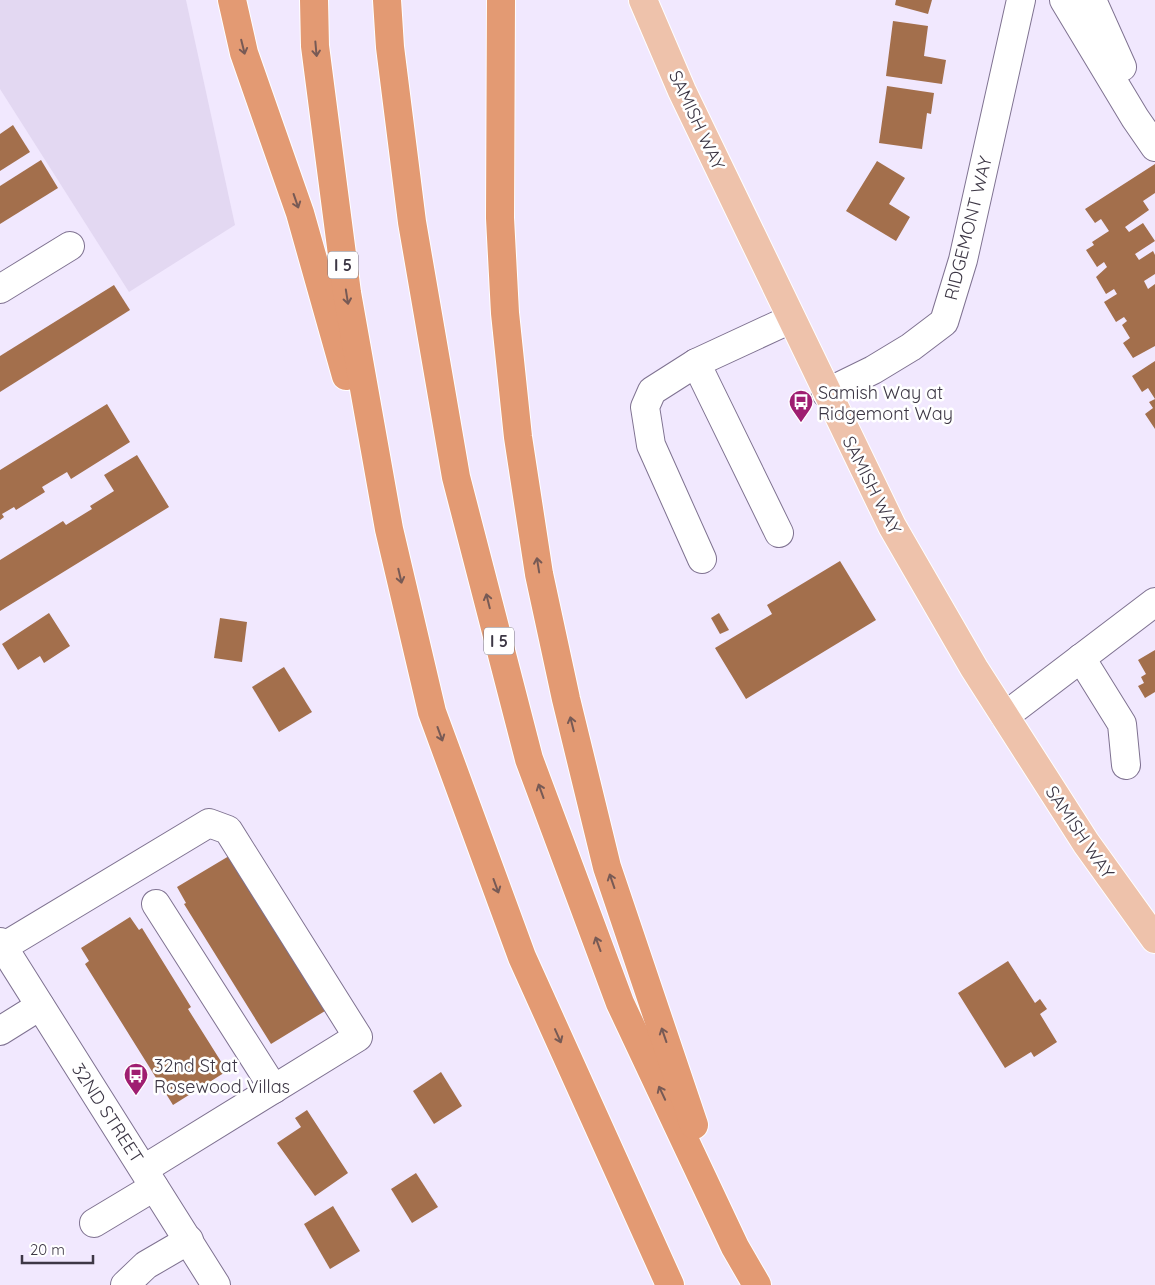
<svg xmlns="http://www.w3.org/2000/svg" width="1155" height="1285" font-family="Quicksand,sans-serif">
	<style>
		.built { fill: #e3d8f2 }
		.building { fill: #a36f4c }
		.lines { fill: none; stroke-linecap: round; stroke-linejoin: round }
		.minor-casing { stroke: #7f7291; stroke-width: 30 }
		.major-casing { stroke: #fff; stroke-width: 30 }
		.highway-casing { stroke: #fff; stroke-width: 30 }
		.minor { stroke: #fff; stroke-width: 28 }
		.major { stroke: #eec2ab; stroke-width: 28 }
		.highway { stroke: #e39a73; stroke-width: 28 }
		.oneway { stroke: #775a55 }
		.labels { text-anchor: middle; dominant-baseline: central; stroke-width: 5; stroke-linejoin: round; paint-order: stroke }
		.shield { fill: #fff; stroke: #77737d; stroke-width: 1 }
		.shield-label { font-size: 16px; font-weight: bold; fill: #3d3745 }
		.street-label { font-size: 18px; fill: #3d3745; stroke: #fff }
		.poi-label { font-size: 18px; fill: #3d3745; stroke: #fff; text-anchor: start }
	</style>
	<rect width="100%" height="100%" fill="#f1e8fe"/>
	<path class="built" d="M0,0H186L235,225L129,292L0,89Z"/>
	<g class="building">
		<path d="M896,0H932L928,14L895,5Z"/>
		<path d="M893,21L928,26L924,56L946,60L942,84L886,76Z"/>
		<path d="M887,86L934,93L931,114L927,113L922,149L879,143Z"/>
		<path d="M13,125L30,152L0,171V134Z"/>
		<path d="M41,160L58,188L0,224V186Z"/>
		<path d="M877,161L905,178L889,204L910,217L896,241L846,211Z"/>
		<path d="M1155,164V193L1143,201L1149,210L1125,227L1129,232L1143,223L1155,241L1135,254L1139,260L1153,251L1155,255V274L1144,281L1148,289L1155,284V346L1133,358L1123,343L1130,338L1122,325L1127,321L1124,317L1116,322L1104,302L1117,294L1114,289L1106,294L1096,277L1107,267L1104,262L1097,267L1086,250L1094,245L1092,242L1109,231L1101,219L1095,223L1085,209Z"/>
		<path d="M114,285L130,310L0,392V356Z"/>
		<path d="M1155,361V429L1145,414L1153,408L1149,402L1155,399L1148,388L1142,392L1132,376Z"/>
		<path d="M107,404L130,442L71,479L67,472L42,487L45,492L16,510L14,507L2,514L4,517L0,520V470Z"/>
		<path d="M137,455L169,507L0,611V560L63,521L66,525L92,509L90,506L114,491L104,475Z"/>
		<path d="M840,561L876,620L746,699L715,648L772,614L767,605Z"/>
		<path d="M49,613L70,646L44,663L40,656L18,670L2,644Z"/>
		<path d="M719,613L729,630L720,634L711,618Z"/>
		<path d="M220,618L247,622L242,662L214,658Z"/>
		<path d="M1155,650V692L1145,698L1138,686L1144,683L1141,677L1146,674L1138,660Z"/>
		<path d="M284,667L312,712L279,732L252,687Z"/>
		<path d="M229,856L325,1011L271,1044L184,904L186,903L177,887Z"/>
		<path d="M130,917L139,930L142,928L191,1007L188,1009L227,1071L173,1105L85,964L89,961L81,948Z"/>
		<path d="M1008,961L1035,1003L1040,999L1047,1009L1040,1014L1057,1042L1034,1057L1031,1052L1005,1068L958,993Z"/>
		<path d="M441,1072L462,1106L434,1124L413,1091Z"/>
		<path d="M307,1110L348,1173L315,1196L277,1143L301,1127L295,1118Z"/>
		<path d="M416,1173L438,1207L412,1223L391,1189Z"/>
		<path d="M333,1206L360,1251L330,1269L304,1224Z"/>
	</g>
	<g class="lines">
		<defs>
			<g id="minor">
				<path d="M1064,0L1135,118L1155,147"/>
				<path d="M1092,0L1122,67"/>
				<path d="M0,289L70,246"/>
				<path d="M696,363L779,533"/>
				<path d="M826,393L873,370L911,347L944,322L963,260L1021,0"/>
				<path d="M702,559L651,445L645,407L652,391L696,363L791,319"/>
				<path d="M1081,658L1122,724L1126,765"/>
				<path d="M1005,716L1155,602"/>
				<path d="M156,904L274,1089"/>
				<path d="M0,942L216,1285"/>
				<path d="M3,947L209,823L228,830L358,1037L144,1169"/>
				<path d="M0,1031L40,1006"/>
				<path d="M94,1223L154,1187"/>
				<path d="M125,1285L146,1265L189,1240"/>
			</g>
			<path id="major" d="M643,0L682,91L892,526L974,668L1086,843L1155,939"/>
			<g id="highway">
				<path d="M232,0L244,53L300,213L346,376"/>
				<path d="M314,0L315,46L347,293L389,529L432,712L522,957L670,1285"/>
				<path d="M387,0L390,47L412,222L456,477L529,759L620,1003L735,1247L757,1285"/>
				<path d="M501,0L500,218L505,313L518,437L539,574L566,699L607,867L694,1125"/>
			</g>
		</defs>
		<use href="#minor" class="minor-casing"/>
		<use href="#major" class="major-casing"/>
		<use href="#highway" class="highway-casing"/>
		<use href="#minor" class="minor"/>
		<use href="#major" class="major"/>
		<use href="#highway" class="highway"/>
	</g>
	<defs><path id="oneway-shaft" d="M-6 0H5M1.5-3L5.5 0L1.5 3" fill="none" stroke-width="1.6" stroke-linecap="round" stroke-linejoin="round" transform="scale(1.25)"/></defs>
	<g class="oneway">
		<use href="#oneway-shaft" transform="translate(243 47) rotate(76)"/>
		<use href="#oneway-shaft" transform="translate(316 49) rotate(85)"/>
		<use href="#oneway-shaft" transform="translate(296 201) rotate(71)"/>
		<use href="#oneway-shaft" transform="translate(347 297) rotate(81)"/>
		<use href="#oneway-shaft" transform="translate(538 565) rotate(-99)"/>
		<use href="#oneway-shaft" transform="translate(400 576) rotate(77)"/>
		<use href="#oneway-shaft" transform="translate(488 601) rotate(-104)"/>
		<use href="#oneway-shaft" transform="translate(572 724) rotate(-104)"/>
		<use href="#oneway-shaft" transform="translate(440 734) rotate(70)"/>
		<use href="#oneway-shaft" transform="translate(541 791) rotate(-110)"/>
		<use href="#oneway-shaft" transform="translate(612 881) rotate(-109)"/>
		<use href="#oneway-shaft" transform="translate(496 886) rotate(70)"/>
		<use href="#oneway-shaft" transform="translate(598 944) rotate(-110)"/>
		<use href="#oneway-shaft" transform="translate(664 1035) rotate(-109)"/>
		<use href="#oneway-shaft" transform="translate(558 1036) rotate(66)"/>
		<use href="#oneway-shaft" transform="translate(662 1093) rotate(-115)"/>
	</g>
	<defs>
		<symbol id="bus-pin" viewBox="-11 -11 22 30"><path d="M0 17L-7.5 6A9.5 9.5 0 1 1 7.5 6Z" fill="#9f1e71" stroke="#fff"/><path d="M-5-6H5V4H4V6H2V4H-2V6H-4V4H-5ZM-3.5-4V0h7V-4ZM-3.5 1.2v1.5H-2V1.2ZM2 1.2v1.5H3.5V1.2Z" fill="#fff"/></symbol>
	</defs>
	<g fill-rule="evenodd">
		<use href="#bus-pin" x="787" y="388" width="28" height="38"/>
		<use href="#bus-pin" x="122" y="1061" width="28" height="38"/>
	</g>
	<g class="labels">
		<g class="shield">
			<rect x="328" y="251.5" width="30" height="27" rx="4"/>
			<rect x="484" y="627.5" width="30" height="27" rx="4"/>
		</g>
		<g class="shield-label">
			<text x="343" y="265">I 5</text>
			<text x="499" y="641">I 5</text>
		</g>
		<g class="street-label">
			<text transform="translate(697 120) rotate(65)">SAMISH WAY</text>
			<text transform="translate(968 228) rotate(-76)">RIDGEMONT WAY</text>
			<text transform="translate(872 485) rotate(63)">SAMISH WAY</text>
			<text transform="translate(1080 832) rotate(56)">SAMISH WAY</text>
			<text transform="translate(108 1113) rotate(57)">32ND STREET</text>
		</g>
		<g class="poi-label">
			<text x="818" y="392">Samish Way at<tspan x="818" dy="21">Ridgemont Way</tspan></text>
			<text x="154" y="1065">32nd St at<tspan x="154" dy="21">Rosewood Villas</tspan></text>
		</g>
	</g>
	<path d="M22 1255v8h71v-8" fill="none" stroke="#3d3745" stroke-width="2.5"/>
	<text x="30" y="1255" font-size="15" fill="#3d3745" stroke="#ffffff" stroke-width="4" paint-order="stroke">20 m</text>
</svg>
